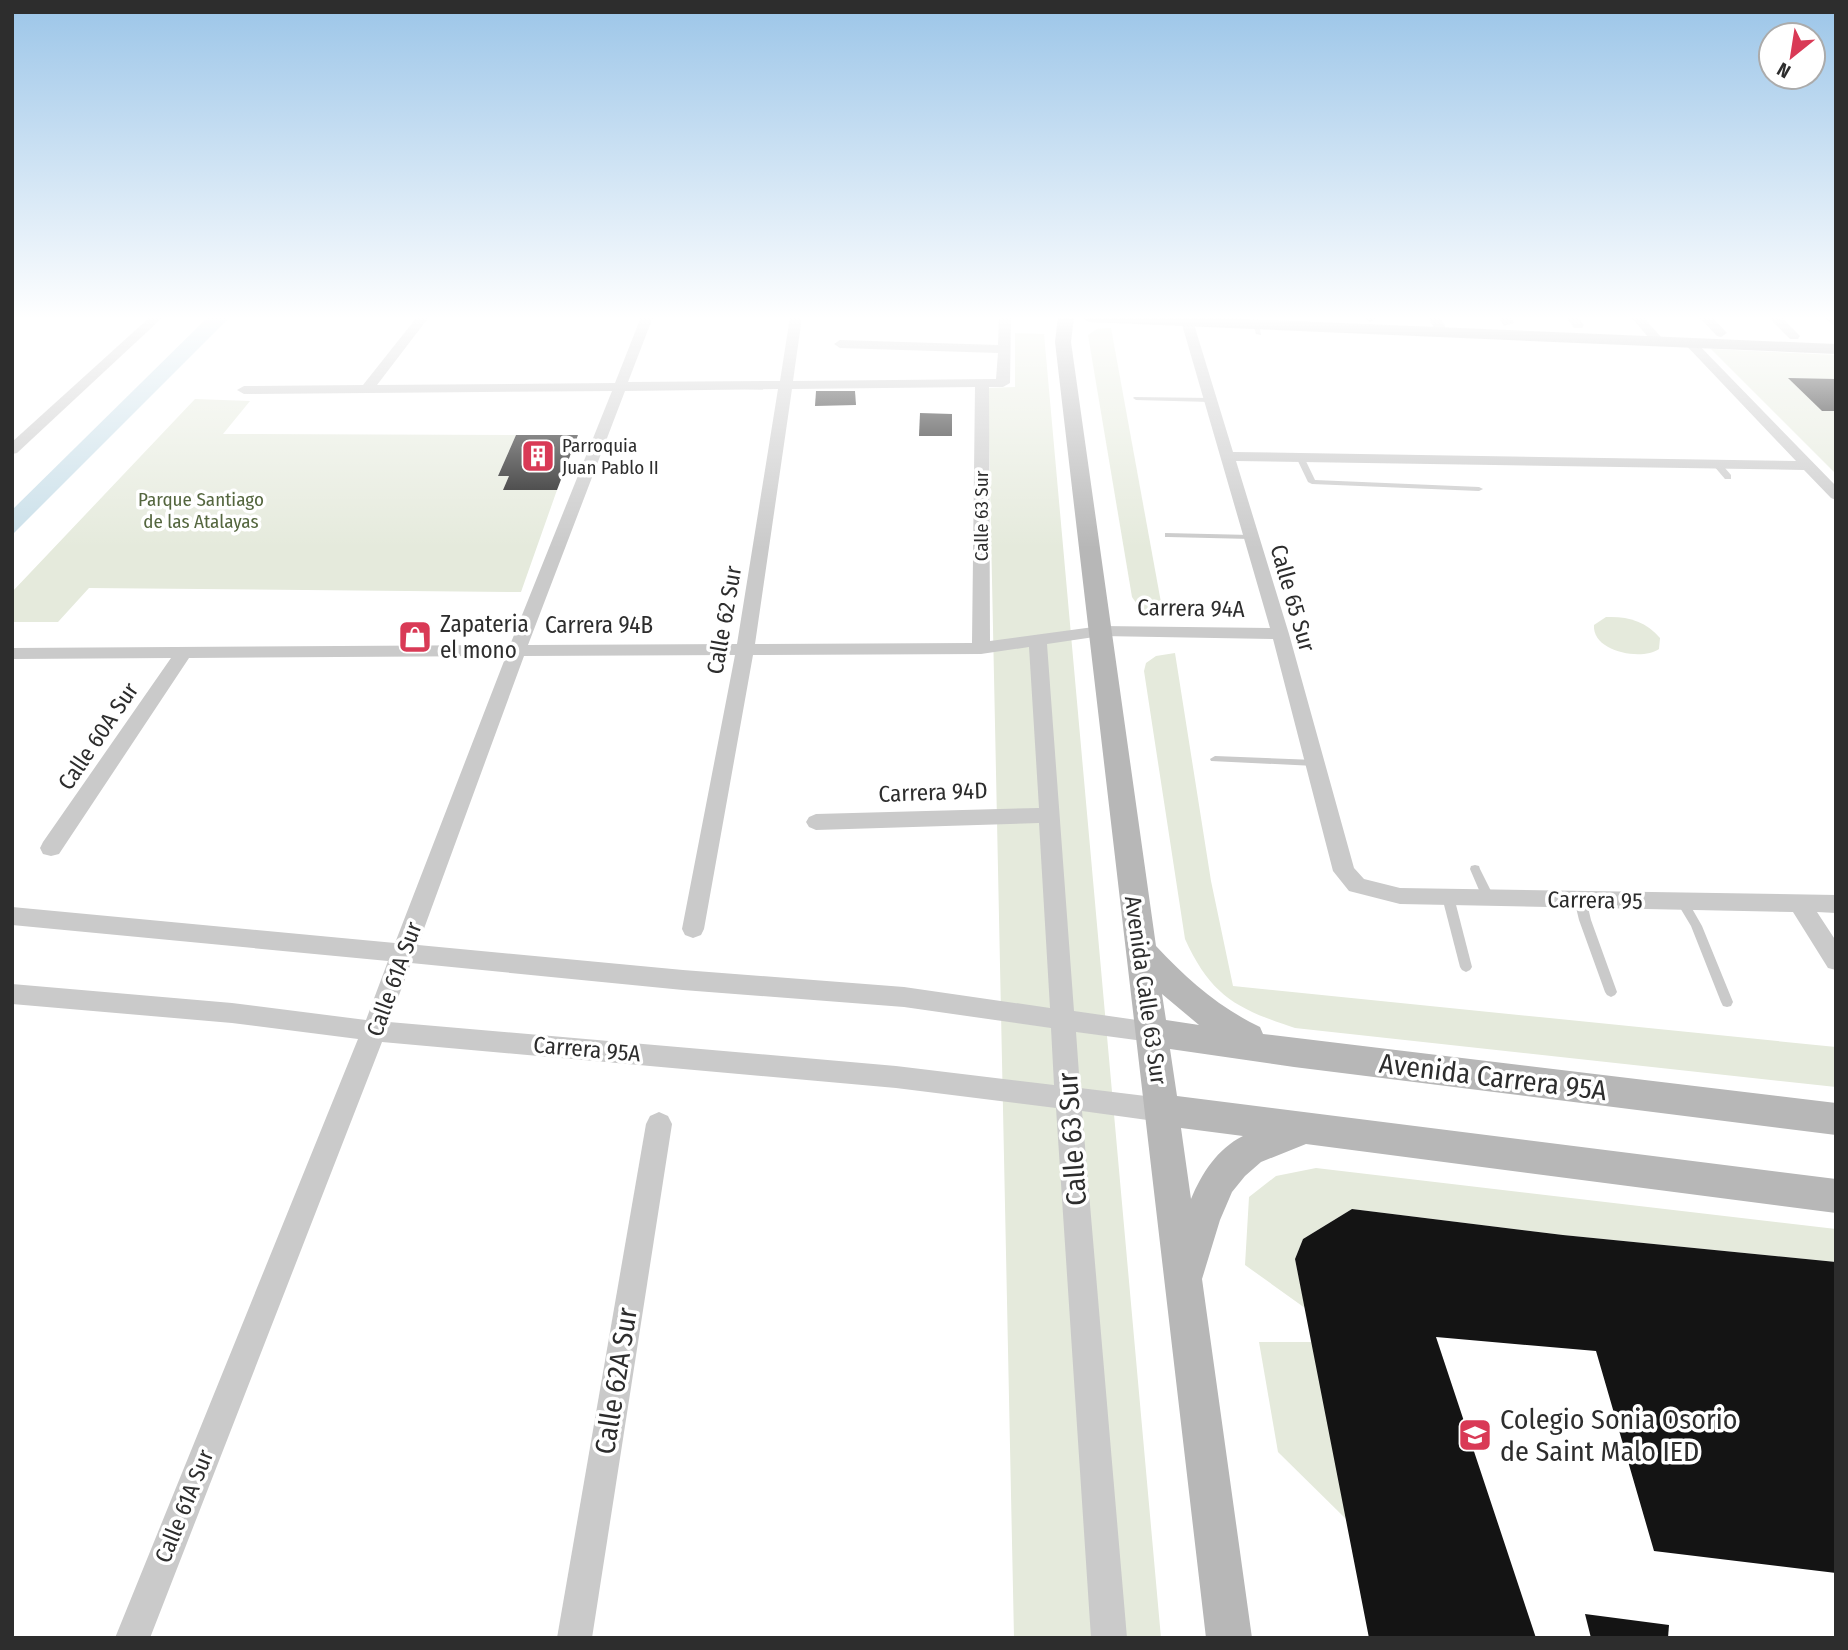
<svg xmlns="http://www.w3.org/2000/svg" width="1848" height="1650" viewBox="0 0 1848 1650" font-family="'Fira Sans Condensed',sans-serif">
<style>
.green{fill:#e5eadc}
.water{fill:#c9dfe9}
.building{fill:#141414}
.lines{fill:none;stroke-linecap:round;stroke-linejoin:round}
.lane{fill:#cacaca;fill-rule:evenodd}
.street{fill:#cacaca;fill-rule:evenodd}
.secondary{fill:#b7b7b7;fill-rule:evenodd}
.labels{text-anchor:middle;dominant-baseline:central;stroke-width:7;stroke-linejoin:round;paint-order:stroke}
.far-poi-label{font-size:19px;fill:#2d2d2d;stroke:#fff;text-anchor:start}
.far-park-label{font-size:19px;fill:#54663e;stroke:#fff}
.far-street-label{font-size:19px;fill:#2d2d2d;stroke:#fff}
.street-label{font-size:23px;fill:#2d2d2d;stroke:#fff}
.poi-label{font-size:23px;fill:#2d2d2d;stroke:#fff;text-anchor:start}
.near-street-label{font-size:28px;fill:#2d2d2d;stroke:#fff}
.near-poi-label{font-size:28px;fill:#2d2d2d;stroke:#fff;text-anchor:start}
</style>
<rect width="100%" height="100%" fill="#fff"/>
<g class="green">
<polygon points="1111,328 1164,619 1139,607 1132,597 1088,335 1097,329"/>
<polygon points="1015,333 1044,334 1161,1638 1014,1638 988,388 1015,387"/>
<polygon points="1711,349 1836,355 1836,474"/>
<polygon points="195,399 250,401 223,434 516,435 498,476 509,476 503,490 557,490 521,592 89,588 58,622 12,622 12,592"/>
<path d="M1606 617C1627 616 1646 621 1660 638L1659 649C1642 661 1592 652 1594 625Z"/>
<path d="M1175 653 1211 881 1233 986 1836 1047V1087L1295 1028C1237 1009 1211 996 1185 939L1144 671 1146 663 1156 656Z"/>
<polygon points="1316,1168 1836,1229 1836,1262 1563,1235 1352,1209 1303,1239 1295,1259 1305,1308 1245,1265 1249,1197 1276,1176"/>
<polygon points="1259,1342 1312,1342 1347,1520 1278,1452"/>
</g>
<polygon class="water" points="208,317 230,317 12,535 12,510"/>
<g class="building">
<polygon points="1788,378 1836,379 1836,411 1822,411"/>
<polygon points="816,391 855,391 856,405 815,406"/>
<polygon points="920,413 952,414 952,436 919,436"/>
<polygon points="516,435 578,435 557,490 503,490 509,476 498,476"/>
<polygon points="1352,1209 1563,1235 1836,1262 1836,1573 1654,1551 1596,1351 1436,1337 1536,1638 1369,1638 1295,1259 1303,1239"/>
<polygon points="1585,1614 1669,1625 1668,1638 1591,1638"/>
</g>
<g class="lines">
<g class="lane">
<polygon points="1256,322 1259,324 1261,335 1256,334 1253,324"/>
<polygon points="1134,397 1211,398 1214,400 1211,402 1136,400 1133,398"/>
<polygon points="1297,455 1303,455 1315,480 1479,487 1483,489 1479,491 1312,484 1308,482 1296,457"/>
<polygon points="1713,461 1719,461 1731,475 1731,479 1725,479 1713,465"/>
<polygon points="1165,533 1251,535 1255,537 1251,539 1168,537 1165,537"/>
<polygon points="1215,756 1315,760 1320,763 1315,766 1211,761 1210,759"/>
<polygon points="1475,865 1479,866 1480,869 1494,897 1492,900 1484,900 1482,897 1470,869 1471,866"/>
<polygon points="1448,893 1452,894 1454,897 1472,967 1470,970 1466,972 1462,970 1460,967 1442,897 1444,894"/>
<polygon points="1580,895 1584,896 1586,899 1591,920 1617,992 1615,995 1611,997 1607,995 1605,992 1579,920 1574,899 1576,896"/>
<polygon points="1682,897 1686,898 1702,926 1733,1002 1731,1006 1727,1007 1723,1006 1721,1002 1691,926 1676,901 1678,898"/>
</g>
<g class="street">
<polygon points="150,317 163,317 17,453 12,454 12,442"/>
<path d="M417 317H429L377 385 615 383 641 317H653L628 382 780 381 790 317H802L793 381 996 379 998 353 840 348 834 344 840 340 998 345 999 317H1011L1010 383 1003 387H989L990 641 1101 626 1270 628 1181 321 1183 318 1193 321 1233 452 1796 461 1683 342 1685 339H1693L1836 486V500L1831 498 1804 470 1236 461 1289 634 1354 868 1364 879 1400 888 1836 895V913L1817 912 1836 941V970L1828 968 1793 912 1400 904 1349 891 1333 871 1273 639 1101 636 1047 644 1074 1011 1151 1022 1160 1025 1163 1032 1160 1039 1151 1042 1076 1032 1080 1088 1162 1098 1171 1102 1175 1110 1171 1118 1162 1122 1082 1111 1127 1638H1091L1056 1108 896 1088 382 1042 150 1638H115L358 1039 232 1023 12 1004V984L232 1003 366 1020 388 961 12 925V907L395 943 506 656 189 658 59 854 51 856 43 854 40 848 43 842 171 658 13 659 12 648 510 645 612 391 244 394 237 390 244 386 363 385ZM975 387 972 643 755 644 792 389ZM778 389 737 644 528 645 625 391ZM1029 647 1039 808 816 814 809 817 806 822 809 827 816 830 1039 823 1050 1008 904 987 683 970 418 945 524 656 735 655 682 929 685 935 693 938 701 935 704 929 753 655 981 654ZM411 963 683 990 904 1007 1051 1028 1054 1085 896 1066 389 1022Z"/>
<polygon points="1364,317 1376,317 1376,318 1370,322"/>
<polygon points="1428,317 1440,317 1448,332 1446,335 1438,335"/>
<polygon points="1498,317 1510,317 1514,323 1504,326"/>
<polygon points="1566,317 1578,317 1584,325 1582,328 1574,328"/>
<polygon points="1631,317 1643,317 1662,338 1662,344 1654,344"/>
<polygon points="1699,317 1712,317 1727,333 1721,337 1717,336"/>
<polygon points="1768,317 1781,317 1800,336 1798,339 1790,339"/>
<polygon points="1823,317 1836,317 1836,327"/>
<polygon points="659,1112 668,1116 672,1124 592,1638 557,1638 646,1124 650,1116"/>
</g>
<g class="secondary">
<path d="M1058 317H1074L1071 342 1156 946C1187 979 1218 1007 1260 1027L1263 1034 1836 1103V1135L1294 1067 1170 1049 1177 1096 1836 1179V1213L1306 1144 1261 1162 1245 1176 1232 1192 1220 1220 1202 1279 1252 1638H1206L1055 342ZM1162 994 1199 1025 1166 1020ZM1181 1128 1243 1136C1217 1149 1202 1173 1191 1199Z"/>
<polygon points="1081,317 1199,317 1836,344 1836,354 1089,322"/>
</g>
</g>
<linearGradient id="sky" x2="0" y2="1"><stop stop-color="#9bc5e8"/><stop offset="0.58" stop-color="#fff"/><stop offset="1" stop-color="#fff" stop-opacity="0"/></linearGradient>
<rect width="1848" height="548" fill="url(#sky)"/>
<defs>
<symbol id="building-square" viewBox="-11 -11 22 22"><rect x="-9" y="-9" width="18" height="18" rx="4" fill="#d93a56" stroke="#fff"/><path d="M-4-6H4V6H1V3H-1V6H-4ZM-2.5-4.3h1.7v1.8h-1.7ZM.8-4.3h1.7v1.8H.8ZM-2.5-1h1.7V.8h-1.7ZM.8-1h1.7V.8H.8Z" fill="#fff"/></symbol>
<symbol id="shop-square" viewBox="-11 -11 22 22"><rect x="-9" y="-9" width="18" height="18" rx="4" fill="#d93a56" stroke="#fff"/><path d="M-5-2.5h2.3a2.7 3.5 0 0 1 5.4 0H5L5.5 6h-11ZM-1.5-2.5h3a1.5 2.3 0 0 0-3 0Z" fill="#fff"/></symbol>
<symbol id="school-square" viewBox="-11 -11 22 22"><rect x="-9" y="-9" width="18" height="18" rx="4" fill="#d93a56" stroke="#fff"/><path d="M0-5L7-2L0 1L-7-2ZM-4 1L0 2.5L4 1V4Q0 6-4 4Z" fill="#fff"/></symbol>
</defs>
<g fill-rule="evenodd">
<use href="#building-square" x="519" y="437" width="38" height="38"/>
<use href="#shop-square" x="396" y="618" width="38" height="38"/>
<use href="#school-square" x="1456" y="1416" width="38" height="38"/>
</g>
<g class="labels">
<g class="far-poi-label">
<text x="562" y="445">Parroquia<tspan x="562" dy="22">Juan Pablo II</tspan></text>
</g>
<g class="far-park-label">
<text x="201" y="499">Parque Santiago<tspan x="201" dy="22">de las Atalayas</tspan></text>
</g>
<g class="far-street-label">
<text transform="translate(981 516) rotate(-90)">Calle 63 Sur</text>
</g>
<g class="street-label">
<text transform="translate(1293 598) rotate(74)">Calle 65 Sur</text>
<text transform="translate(1191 608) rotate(1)">Carrera 94A</text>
<text transform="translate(724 620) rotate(-80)">Calle 62 Sur</text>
<text x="599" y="625">Carrera 94B</text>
<text transform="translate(98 736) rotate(-56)">Calle 60A Sur</text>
<text transform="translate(933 792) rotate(-2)">Carrera 94D</text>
<text transform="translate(1595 900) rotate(1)">Carrera 95</text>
<text transform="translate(394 979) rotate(-70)">Calle 61A Sur</text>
<text transform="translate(1146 990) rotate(82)">Avenida Calle 63 Sur</text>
<text transform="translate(587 1049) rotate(5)">Carrera 95A</text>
<text transform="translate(184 1506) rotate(-68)">Calle 61A Sur</text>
</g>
<g class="poi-label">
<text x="440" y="624">Zapateria<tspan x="440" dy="26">el mono</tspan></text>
</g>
<g class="near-street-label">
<text transform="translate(1493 1077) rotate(7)">Avenida Carrera 95A</text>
<text transform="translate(1072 1139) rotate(-94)">Calle 63 Sur</text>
<text transform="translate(616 1381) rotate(-81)">Calle 62A Sur</text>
</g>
<g class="near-poi-label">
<text x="1500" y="1419">Colegio Sonia Osorio<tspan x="1500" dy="32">de Saint Malo IED</tspan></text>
</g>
</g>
<rect width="1848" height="1650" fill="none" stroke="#2d2d2d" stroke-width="28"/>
<g transform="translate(1792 56) rotate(210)"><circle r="33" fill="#ffffff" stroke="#ababab" stroke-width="2"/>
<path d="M0-5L12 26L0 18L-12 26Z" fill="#d93a56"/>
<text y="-10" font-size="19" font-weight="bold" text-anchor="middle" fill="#2d2d2d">N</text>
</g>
</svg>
